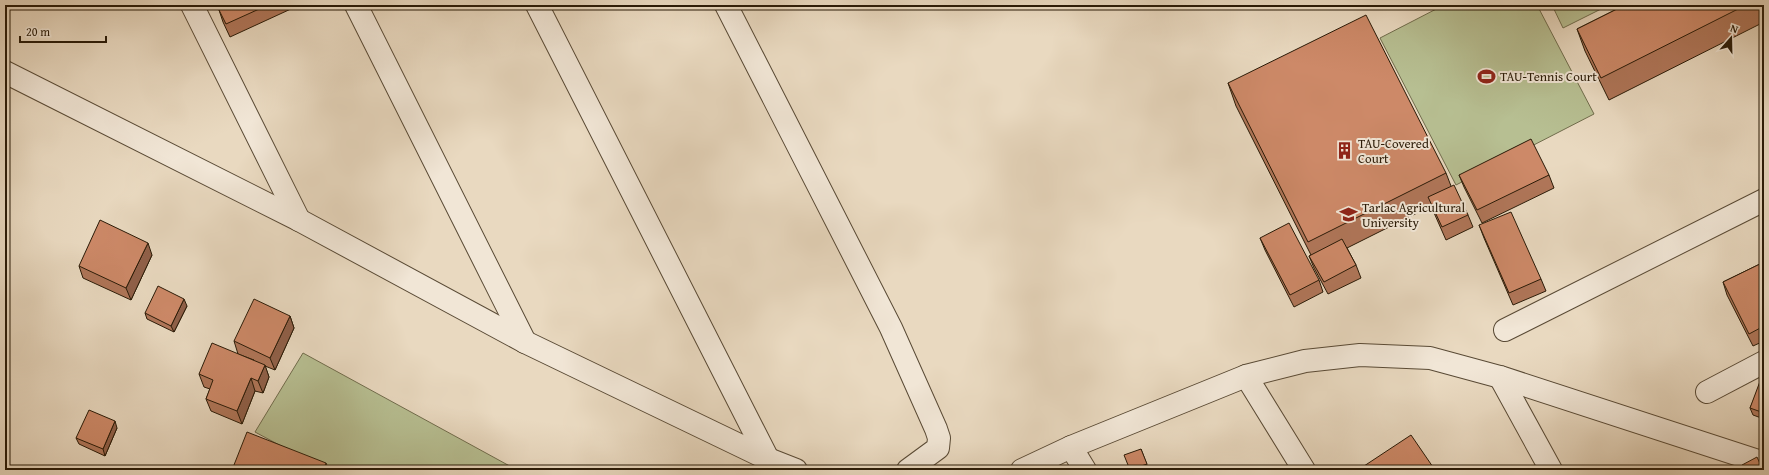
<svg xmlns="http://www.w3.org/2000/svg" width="1769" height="475" viewBox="0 0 1769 475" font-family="'Gentium Book Plus',serif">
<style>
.green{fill:#b7bf92;stroke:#706c4c}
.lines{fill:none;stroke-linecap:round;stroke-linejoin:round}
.street-casing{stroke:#594a35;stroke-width:24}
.street{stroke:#f1e6d6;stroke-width:22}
.wall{fill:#b07659;stroke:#291a07}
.shaded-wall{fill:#906049;stroke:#291a07}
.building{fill:#cd8968;stroke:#291a07}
.labels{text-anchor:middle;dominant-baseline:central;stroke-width:4;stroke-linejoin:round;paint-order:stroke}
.poi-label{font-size:13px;fill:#291a07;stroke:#f1e6d6;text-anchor:start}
</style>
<rect width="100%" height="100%" fill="#e9d9c0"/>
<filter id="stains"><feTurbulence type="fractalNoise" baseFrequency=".005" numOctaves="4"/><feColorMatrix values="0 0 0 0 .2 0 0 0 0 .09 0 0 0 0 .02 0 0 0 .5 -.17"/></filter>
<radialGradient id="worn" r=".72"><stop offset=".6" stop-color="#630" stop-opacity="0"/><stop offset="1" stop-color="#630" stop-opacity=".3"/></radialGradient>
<g class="green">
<polygon points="1444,5 1537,5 1594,114 1456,185 1380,38"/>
<polygon points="1552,5 1609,5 1563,28"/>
<polygon points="303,353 517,470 326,470 255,432"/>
</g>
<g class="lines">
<defs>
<g id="street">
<polyline points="192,5 299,220"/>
<polyline points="356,5 525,342"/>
<polyline points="537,5 768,459"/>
<polyline points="726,5 891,328 936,429 939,438 938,448 908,470"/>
<polyline points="5,72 299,220 525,342 768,459 796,470"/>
<polyline points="1505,330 1764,200"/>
<polyline points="1246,376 1304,470"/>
<polyline points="1500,377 1551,470"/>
<polyline points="1707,392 1764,362"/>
<polyline points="1071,447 1085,470"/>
<polyline points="1022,470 1071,447 1246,376 1305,361 1360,355 1430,358 1500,377 1764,463"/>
</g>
</defs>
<use href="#street" class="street-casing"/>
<use href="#street" class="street"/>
</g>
<g class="wall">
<polygon points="229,5 292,5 293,8 230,37 223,22 219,10"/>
<polygon points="1625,5 1764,5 1764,22 1609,100 1585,51 1577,29"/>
<polygon points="1228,83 1446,173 1451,186 1468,215 1473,227 1446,240 1431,206 1347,248 1356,265 1361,278 1328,294 1314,268 1309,256 1311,255 1236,106"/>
<polygon points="1459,175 1549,175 1554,188 1482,223 1464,187"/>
<polygon points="1479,225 1541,279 1546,291 1513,305 1484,238"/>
<polygon points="1260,238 1319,280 1323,292 1294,307 1265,250"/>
<polygon points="152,255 131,300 83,278 79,266"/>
<polygon points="1764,262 1764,341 1753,346 1727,295 1723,282"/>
<polygon points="187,306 174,332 147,319 145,313"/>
<polygon points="290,316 294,328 275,370 265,366 269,377 263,393 255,391 242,424 211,411 206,399 210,389 204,387 199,374 254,360 238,354 234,341"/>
<polygon points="1764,376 1764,419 1753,415 1750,408"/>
<polygon points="117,428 105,456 79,444 76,438"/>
<polygon points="1141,449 1149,470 1130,470"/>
</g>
<g class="shaded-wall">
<polygon points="148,243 152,255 131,300 126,288"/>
<polygon points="184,299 187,306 174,332 171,326"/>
<polygon points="290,316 294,328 275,370 270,358"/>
<polygon points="265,365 269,377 263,393 258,381"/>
<polygon points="251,378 255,391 242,424 237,411"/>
<polygon points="115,421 117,428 105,456 103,449"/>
<polygon points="326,463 329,470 323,470"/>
</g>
<g class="building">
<polygon points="229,5 268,5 226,24 219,10"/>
<polygon points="1625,5 1746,5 1601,78 1577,29"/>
<polygon points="1366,15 1446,173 1308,242 1228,83"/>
<polygon points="1531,139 1549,175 1477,210 1459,175"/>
<polygon points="1454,185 1468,215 1442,227 1428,197"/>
<polygon points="1511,212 1541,279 1509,293 1479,225"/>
<polygon points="100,220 148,243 126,288 79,266"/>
<polygon points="1289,223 1319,280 1290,295 1260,238"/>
<polygon points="1342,239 1356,265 1324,282 1309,256"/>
<polygon points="1764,262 1764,326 1749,334 1723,282"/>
<polygon points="158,286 184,299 171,326 145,313"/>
<polygon points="254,299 290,316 270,358 234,341"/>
<polygon points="212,343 265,365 258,381 251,378 237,411 206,399 213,380 199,374"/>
<polygon points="1762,376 1764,376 1764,413 1750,408"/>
<polygon points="89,410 115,421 103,449 76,438"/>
<polygon points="247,432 326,463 323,470 232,470"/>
<polygon points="1411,435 1435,470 1358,470"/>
<polygon points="1141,449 1147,464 1130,470 1124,455"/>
<polygon points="1757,457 1763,470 1744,470 1742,465"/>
</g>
<defs>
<symbol id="stadium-bare" viewBox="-9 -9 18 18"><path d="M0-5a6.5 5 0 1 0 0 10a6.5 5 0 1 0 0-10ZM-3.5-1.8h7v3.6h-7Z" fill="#8f2418" stroke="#f1e6d6" stroke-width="2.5" paint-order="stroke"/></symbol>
<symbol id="building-bare" viewBox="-9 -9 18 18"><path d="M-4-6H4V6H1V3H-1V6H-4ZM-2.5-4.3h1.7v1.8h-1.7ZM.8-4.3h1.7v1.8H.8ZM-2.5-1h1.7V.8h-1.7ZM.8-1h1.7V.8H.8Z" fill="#8f2418" stroke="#f1e6d6" stroke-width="2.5" paint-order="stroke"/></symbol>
<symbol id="university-bare" viewBox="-9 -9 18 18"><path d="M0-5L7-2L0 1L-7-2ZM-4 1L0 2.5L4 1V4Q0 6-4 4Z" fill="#8f2418" stroke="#f1e6d6" stroke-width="2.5" paint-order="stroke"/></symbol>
</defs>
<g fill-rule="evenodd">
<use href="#stadium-bare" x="1474" y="64" width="25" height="25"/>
<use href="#building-bare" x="1332" y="138" width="25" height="25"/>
<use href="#university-bare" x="1336" y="202" width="25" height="25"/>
</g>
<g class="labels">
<g class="poi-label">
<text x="1500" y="76">TAU-Tennis Court</text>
<text x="1358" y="143">TAU-Covered<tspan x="1358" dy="15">Court</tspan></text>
<text x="1362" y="207">Tarlac Agricultural<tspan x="1362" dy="15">University</tspan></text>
</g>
</g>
<rect width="1769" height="475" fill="none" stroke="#e9d9c0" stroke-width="20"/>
<rect x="6" y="6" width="1757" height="463" fill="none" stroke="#291a07" stroke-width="2"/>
<rect x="10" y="10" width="1749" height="455" fill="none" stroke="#291a07"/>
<g transform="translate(1731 38) rotate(20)" stroke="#f1e6d6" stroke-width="3" paint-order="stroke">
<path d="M0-3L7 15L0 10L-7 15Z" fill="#291a07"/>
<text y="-6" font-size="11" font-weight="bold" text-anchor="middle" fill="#291a07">N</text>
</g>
<path d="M20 36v6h86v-6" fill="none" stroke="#291a07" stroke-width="2"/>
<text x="26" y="36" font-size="12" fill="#291a07" stroke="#f1e6d6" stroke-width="3" paint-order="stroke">20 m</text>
<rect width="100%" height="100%" filter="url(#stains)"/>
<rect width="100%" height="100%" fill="url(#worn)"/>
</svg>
